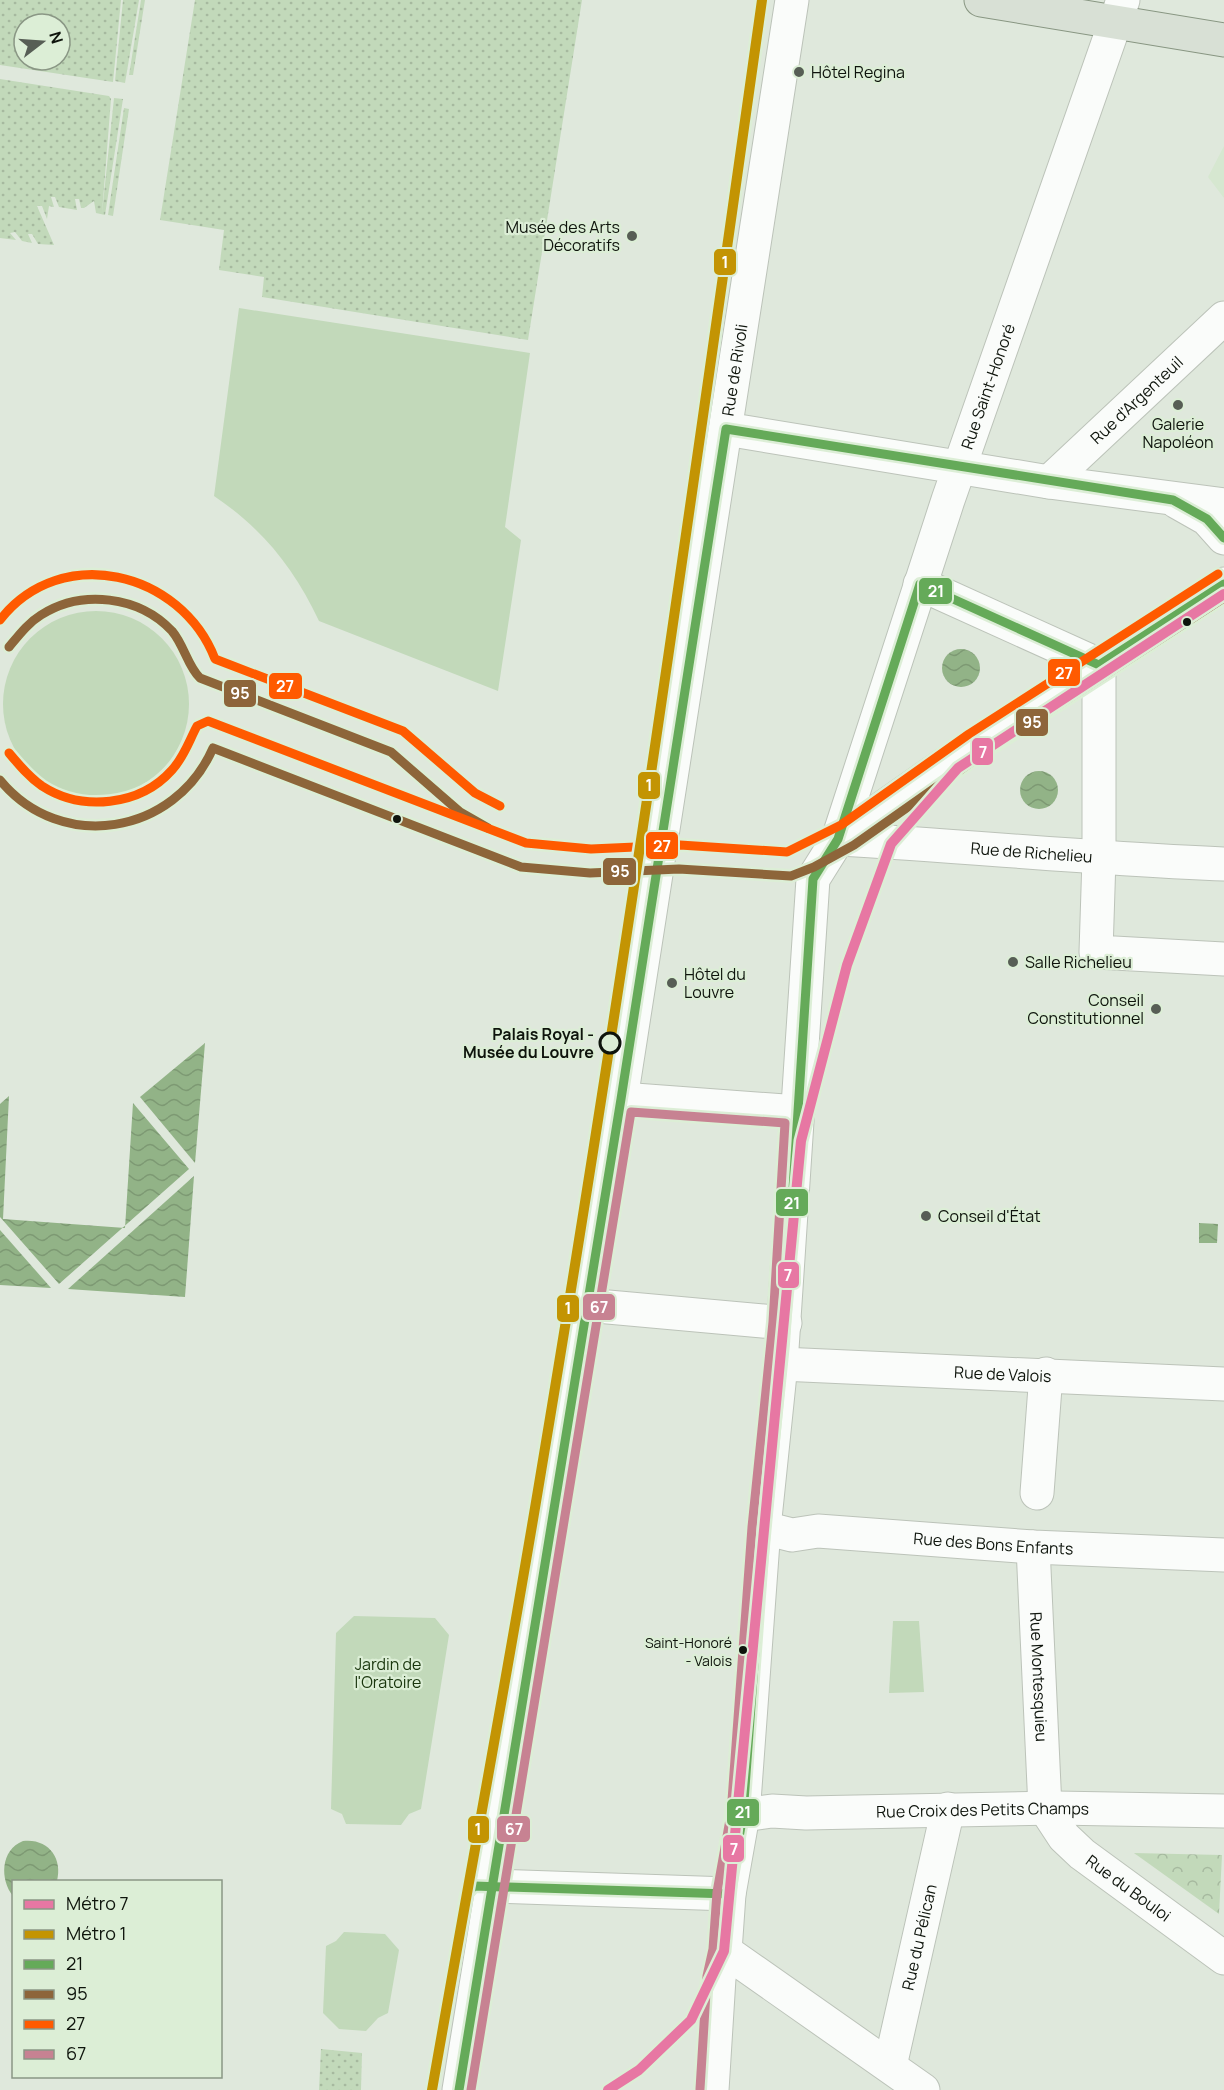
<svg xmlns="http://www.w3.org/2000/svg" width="1224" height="2090" viewBox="0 0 1224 2090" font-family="Manrope,sans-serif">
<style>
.built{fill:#d6e7d0}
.grass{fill:url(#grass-dots);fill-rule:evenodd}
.forest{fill:url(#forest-crowns)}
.garden{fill:#c2d9ba}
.water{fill:url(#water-waves)}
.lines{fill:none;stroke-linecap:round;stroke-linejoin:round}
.minor-casing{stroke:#bcc3b9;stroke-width:35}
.major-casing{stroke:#889682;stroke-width:35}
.minor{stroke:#fafcfa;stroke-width:33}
.major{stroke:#d8e0d5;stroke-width:33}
.bus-1-casing{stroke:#dceed6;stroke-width:14}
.bus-2-casing{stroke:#dceed6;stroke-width:14}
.bus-3-casing{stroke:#dceed6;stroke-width:14}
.bus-4-casing{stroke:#dceed6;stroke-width:14}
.bus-1{stroke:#65aa59;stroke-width:9}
.bus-2{stroke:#8d653a;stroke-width:9}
.bus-3{stroke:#ff5a00;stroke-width:9}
.bus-4{stroke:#c78292;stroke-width:9}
.metro-1-casing{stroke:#dceed6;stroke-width:15}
.metro-2-casing{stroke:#dceed6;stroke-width:15}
.metro-1{stroke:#e777a3;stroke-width:10}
.metro-2{stroke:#c39403;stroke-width:10}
.poi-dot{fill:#575e55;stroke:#dceed6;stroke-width:2}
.bus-dot{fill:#0e140c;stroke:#dceed6;stroke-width:2}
.stop-dot{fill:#dceed6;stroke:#0e140c;stroke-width:3}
.labels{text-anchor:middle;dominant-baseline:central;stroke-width:4.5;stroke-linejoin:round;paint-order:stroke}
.bus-label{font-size:14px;fill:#0e140c;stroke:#dceed6;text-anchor:end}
.poi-label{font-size:16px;fill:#0e140c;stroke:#dceed6;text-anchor:start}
.street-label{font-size:16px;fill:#0e140c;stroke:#dceed6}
.stop-label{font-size:16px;font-weight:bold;fill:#0e140c;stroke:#dceed6;text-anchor:end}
.park-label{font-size:16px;fill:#18350c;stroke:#dceed6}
.line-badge{stroke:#dceed6;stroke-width:2}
.badge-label{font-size:16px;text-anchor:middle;font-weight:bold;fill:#fff}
</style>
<defs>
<pattern id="grass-dots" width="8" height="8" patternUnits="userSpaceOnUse" patternTransform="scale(1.5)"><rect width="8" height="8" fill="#c2d9ba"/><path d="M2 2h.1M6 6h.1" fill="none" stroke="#a6b99f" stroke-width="1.8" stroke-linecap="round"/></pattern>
<pattern id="forest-crowns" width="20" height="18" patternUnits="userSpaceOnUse" patternTransform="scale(1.5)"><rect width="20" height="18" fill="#c2d9ba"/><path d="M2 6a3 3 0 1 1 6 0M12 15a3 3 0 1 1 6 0" fill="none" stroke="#a6b99f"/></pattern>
<pattern id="water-waves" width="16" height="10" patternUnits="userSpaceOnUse" patternTransform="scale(1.5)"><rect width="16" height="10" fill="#92b387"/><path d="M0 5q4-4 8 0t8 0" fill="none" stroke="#7d9973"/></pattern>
</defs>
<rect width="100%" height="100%" fill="#dfe8dc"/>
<polygon class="built" points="1224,146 1224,198 1208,177"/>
<g class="grass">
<path d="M0 0H121L113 82 0 65ZM24 24H60V60H24Z"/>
<polygon points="123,0 139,0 125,83 115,81"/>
<polygon points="141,0 145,0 133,75 129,75"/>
<polygon points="195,0 582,0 528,340 262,297 264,277 219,270 224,230 160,220"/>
<polygon points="0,79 109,96 111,99 102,213 114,98 123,99 105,215 96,213 94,201 84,208 81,208 79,199 75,199 77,210 59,207 55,197 51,197 54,207 49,206 47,219 42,206 37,206 54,245 38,244 32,234 28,234 32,243 22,241 15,232 10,233 16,240 0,238"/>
<polygon points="124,108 129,109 113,216 108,215"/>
<polygon points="321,2049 362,2053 361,2090 319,2090"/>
</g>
<polygon class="forest" points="1134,1853 1222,1855 1219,1914"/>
<g class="garden">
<path d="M239 308 530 353 505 527 521 540 498 691 319 621C294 568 263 529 214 496Z"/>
<circle cx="96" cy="704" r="93"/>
<polygon points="354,1616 435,1618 449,1635 421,1809 409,1814 401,1825 346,1824 342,1814 331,1809 336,1633"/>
<polygon points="893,1621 919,1621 924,1692 889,1693"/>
<polygon points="344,1932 385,1934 399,1950 388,2013 378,2018 366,2031 339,2029 323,2013 326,1946 336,1941"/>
</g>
<g class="water">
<circle cx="961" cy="668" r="19"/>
<circle cx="1039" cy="790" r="19"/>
<polygon points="205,1043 195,1163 140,1097"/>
<polygon points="9,1096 3,1219 125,1228 133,1103 189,1169 59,1284 0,1217 0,1104"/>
<polygon points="194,1176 185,1297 68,1289"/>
<polygon points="1199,1223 1218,1224 1217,1243 1199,1243"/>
<polygon points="0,1230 51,1288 0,1285"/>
<path d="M23 1841C48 1838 63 1858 57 1881L14 1882 13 1896C0 1880 0 1850 23 1841Z"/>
</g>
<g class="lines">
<defs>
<g id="minor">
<polyline points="726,429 1049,482 1224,505"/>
<path id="s1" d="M1049 482 1224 318"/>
<polyline points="1177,502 1207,519 1224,538"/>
<polyline points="920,584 1099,665"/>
<polyline points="1099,665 1099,858 1096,952 1224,959"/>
<polyline points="838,839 941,767 1224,584"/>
<path id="s2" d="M838 839C967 846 1095 859 1224 864"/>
<polyline points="621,1099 798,1112"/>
<polyline points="586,1305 785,1323"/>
<path id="s3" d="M781 1364 1224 1384"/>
<polyline points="1037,1493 1046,1374"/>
<path id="s4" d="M764 1528 792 1535 818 1531 1033 1547 1224 1555"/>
<path id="s5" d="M1033 1547 1045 1808"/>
<path id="s6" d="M1045 1808 1064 1837 1082 1854 1224 1958"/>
<path id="s7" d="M743 1815 772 1811 806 1813 1056 1808 1224 1811"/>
<polyline points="492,1886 729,1894"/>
<polyline points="725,1951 923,2090"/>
<path id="s8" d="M890 2066 948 1809"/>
<path id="s9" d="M459 2090 621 1099 792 0"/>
<path id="s10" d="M712 2090 719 1978 725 1951 729 1894 743 1815 764 1528 781 1364 813 879 838 839 948 500 1123 0"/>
</g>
<polyline id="major" points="981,0 1224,40"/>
</defs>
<use href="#minor" class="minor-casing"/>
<use href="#major" class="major-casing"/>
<use href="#minor" class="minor"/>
<use href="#major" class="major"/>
<defs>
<g id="bus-1">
<polyline points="462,1918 466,1895 474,1886 729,1894 743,1815 764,1528 783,1344 813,879 838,839 920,584 1099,665 1224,584"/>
<polyline points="459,2090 621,1099 726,429 1173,500 1207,519 1224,538"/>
</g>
<g id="bus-2">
<path d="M9 647C19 635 28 623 41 615 82 589 139 596 172 631 184 645 188 667 200 678L391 752 460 812 488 828"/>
<path d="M0 780C61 854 175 835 213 748L521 867 590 873 679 869 791 876 814 867 854 845 983 754 1224 598"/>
</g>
<g id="bus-3">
<path d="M0 620C61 542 181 571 215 659L403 731 475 793 500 806"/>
<path d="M9 753C19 765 29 777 42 786 82 812 140 806 172 770 184 757 189 741 197 726L208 721 526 843 591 849 680 845 787 852 841 825 969 734 1218 574"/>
</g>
<polyline id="bus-4" points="471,2090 631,1112 785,1123 773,1322 752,1527 731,1814 717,1892 713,1949 707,1976 700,2089"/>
</defs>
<use href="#bus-1" class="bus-1-casing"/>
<use href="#bus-2" class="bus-2-casing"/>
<use href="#bus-3" class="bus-3-casing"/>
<use href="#bus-4" class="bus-4-casing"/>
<use href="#bus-1" class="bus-1"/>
<use href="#bus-2" class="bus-2"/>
<use href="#bus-3" class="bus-3"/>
<use href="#bus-4" class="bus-4"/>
<defs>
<polyline id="metro-1" points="608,2090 639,2070 691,2020 724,1951 801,1141 847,965 891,844 958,768 1224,594"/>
<path id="metro-2" d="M432 2090C468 1884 507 1678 541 1472 623 983 693 491 762 0"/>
</defs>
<use href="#metro-1" class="metro-1-casing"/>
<use href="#metro-2" class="metro-2-casing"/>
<use href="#metro-1" class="metro-1"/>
<use href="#metro-2" class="metro-2"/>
</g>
<g class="poi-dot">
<circle cx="799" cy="72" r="6"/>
<circle cx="632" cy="236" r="6"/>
<circle cx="1178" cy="405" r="6"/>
<circle cx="1013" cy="962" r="6"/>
<circle cx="672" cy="983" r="6"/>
<circle cx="1156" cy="1009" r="6"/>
<circle cx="926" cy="1216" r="6"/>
</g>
<g class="bus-dot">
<circle cx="1187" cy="622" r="5"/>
<circle cx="397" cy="819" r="5"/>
<circle cx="743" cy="1650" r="5"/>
</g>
<circle class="stop-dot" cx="610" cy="1043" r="10"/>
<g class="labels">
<g class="bus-label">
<text x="732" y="1642">Saint-Honoré<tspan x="732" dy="18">- Valois</tspan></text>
</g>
<g class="poi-label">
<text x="811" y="72">Hôtel Regina</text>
<text x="620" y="227" text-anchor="end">Musée des Arts<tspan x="620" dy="18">Décoratifs</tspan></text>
<text x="1178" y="424" text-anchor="middle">Galerie<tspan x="1178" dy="18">Napoléon</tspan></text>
<text x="1025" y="962">Salle Richelieu</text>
<text x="684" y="974">Hôtel du<tspan x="684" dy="18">Louvre</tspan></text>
<text x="1144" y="1000" text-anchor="end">Conseil<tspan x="1144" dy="18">Constitutionnel</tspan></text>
<text x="938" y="1216">Conseil d'État</text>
</g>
<g class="street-label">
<text stroke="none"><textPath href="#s9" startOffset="1742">Rue de Rivoli</textPath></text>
<text stroke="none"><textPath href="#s10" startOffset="1740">Rue Saint-Honoré</textPath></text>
<text stroke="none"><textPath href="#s1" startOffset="120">Rue d'Argenteuil</textPath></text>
<text stroke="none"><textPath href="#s2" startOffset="194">Rue de Richelieu</textPath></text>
<text stroke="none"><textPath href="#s3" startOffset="222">Rue de Valois</textPath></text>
<text stroke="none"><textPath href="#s4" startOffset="231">Rue des Bons Enfants</textPath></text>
<text stroke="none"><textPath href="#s5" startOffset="130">Rue Montesquieu</textPath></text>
<text stroke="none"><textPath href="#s7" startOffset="240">Rue Croix des Petits Champs</textPath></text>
<text stroke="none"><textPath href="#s6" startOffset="117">Rue du Bouloi</textPath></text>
<text stroke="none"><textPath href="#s8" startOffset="132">Rue du Pélican</textPath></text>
</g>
<g class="stop-label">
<text x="594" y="1034">Palais Royal -<tspan x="594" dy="18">Musée du Louvre</tspan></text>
</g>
<g class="park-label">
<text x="388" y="1664">Jardin de<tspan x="388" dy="18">l'Oratoire</tspan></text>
</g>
</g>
<g class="line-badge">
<rect x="713" y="248" width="24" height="28" rx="6" fill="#c39403"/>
<rect x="918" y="577" width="35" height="28" rx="6" fill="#65aa59"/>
<rect x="1047" y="658" width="34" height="29" rx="6" fill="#ff5a00"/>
<rect x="268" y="672" width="35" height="28" rx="6" fill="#ff5a00"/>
<rect x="223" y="679" width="34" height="29" rx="6" fill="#8d653a"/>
<rect x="1015" y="708" width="34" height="29" rx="6" fill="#8d653a"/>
<rect x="971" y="737" width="23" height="29" rx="6" fill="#e777a3"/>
<rect x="637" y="771" width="24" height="29" rx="6" fill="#c39403"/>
<rect x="645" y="831" width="34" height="29" rx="6" fill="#ff5a00"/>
<rect x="602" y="857" width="35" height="29" rx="6" fill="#8d653a"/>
<rect x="775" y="1188" width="34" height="29" rx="6" fill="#65aa59"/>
<rect x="777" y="1261" width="23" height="28" rx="6" fill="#e777a3"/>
<rect x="582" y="1293" width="34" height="28" rx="6" fill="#c78292"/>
<rect x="556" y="1294" width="24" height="29" rx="6" fill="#c39403"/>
<rect x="726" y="1798" width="34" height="29" rx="6" fill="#65aa59"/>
<rect x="496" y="1815" width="35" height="28" rx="6" fill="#c78292"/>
<rect x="467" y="1815" width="23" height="29" rx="6" fill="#c39403"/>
<rect x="722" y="1834" width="23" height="29" rx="6" fill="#e777a3"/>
</g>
<g class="badge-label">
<text x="725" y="268">1</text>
<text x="936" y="597">21</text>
<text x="1064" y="679">27</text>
<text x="285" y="692">27</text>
<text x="240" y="699">95</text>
<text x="1032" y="728">95</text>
<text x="983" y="758">7</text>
<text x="649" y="791">1</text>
<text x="662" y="852">27</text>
<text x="620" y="877">95</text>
<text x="792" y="1209">21</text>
<text x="788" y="1281">7</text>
<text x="599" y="1313">67</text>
<text x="568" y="1314">1</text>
<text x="743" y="1818">21</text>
<text x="514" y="1835">67</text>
<text x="478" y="1835">1</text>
<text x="734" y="1855">7</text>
</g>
<rect x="12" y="1880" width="210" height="198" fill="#dceed6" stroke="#8a9785" stroke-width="1.5"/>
<rect x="24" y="1900" width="30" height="9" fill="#e777a3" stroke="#8a9785" stroke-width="1.5"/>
<text x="66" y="1910" font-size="18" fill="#0e140c">Métro 7</text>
<rect x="24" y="1930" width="30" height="9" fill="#c39403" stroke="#8a9785" stroke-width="1.5"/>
<text x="66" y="1940" font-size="18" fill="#0e140c">Métro 1</text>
<rect x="24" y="1960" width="30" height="9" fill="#65aa59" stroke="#8a9785" stroke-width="1.5"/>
<text x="66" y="1970" font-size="18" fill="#0e140c">21</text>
<rect x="24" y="1990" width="30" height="9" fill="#8d653a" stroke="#8a9785" stroke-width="1.5"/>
<text x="66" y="2000" font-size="18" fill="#0e140c">95</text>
<rect x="24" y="2020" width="30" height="9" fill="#ff5a00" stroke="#8a9785" stroke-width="1.5"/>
<text x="66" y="2030" font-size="18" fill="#0e140c">27</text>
<rect x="24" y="2050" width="30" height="9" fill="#c78292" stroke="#8a9785" stroke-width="1.5"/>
<text x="66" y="2060" font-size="18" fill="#0e140c">67</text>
<g transform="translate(42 42) rotate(73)"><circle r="28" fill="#dceed6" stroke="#8a9785" stroke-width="1.5"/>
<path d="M0-4.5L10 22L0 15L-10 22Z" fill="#575e55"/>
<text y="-9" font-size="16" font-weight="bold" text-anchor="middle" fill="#0e140c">N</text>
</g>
</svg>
